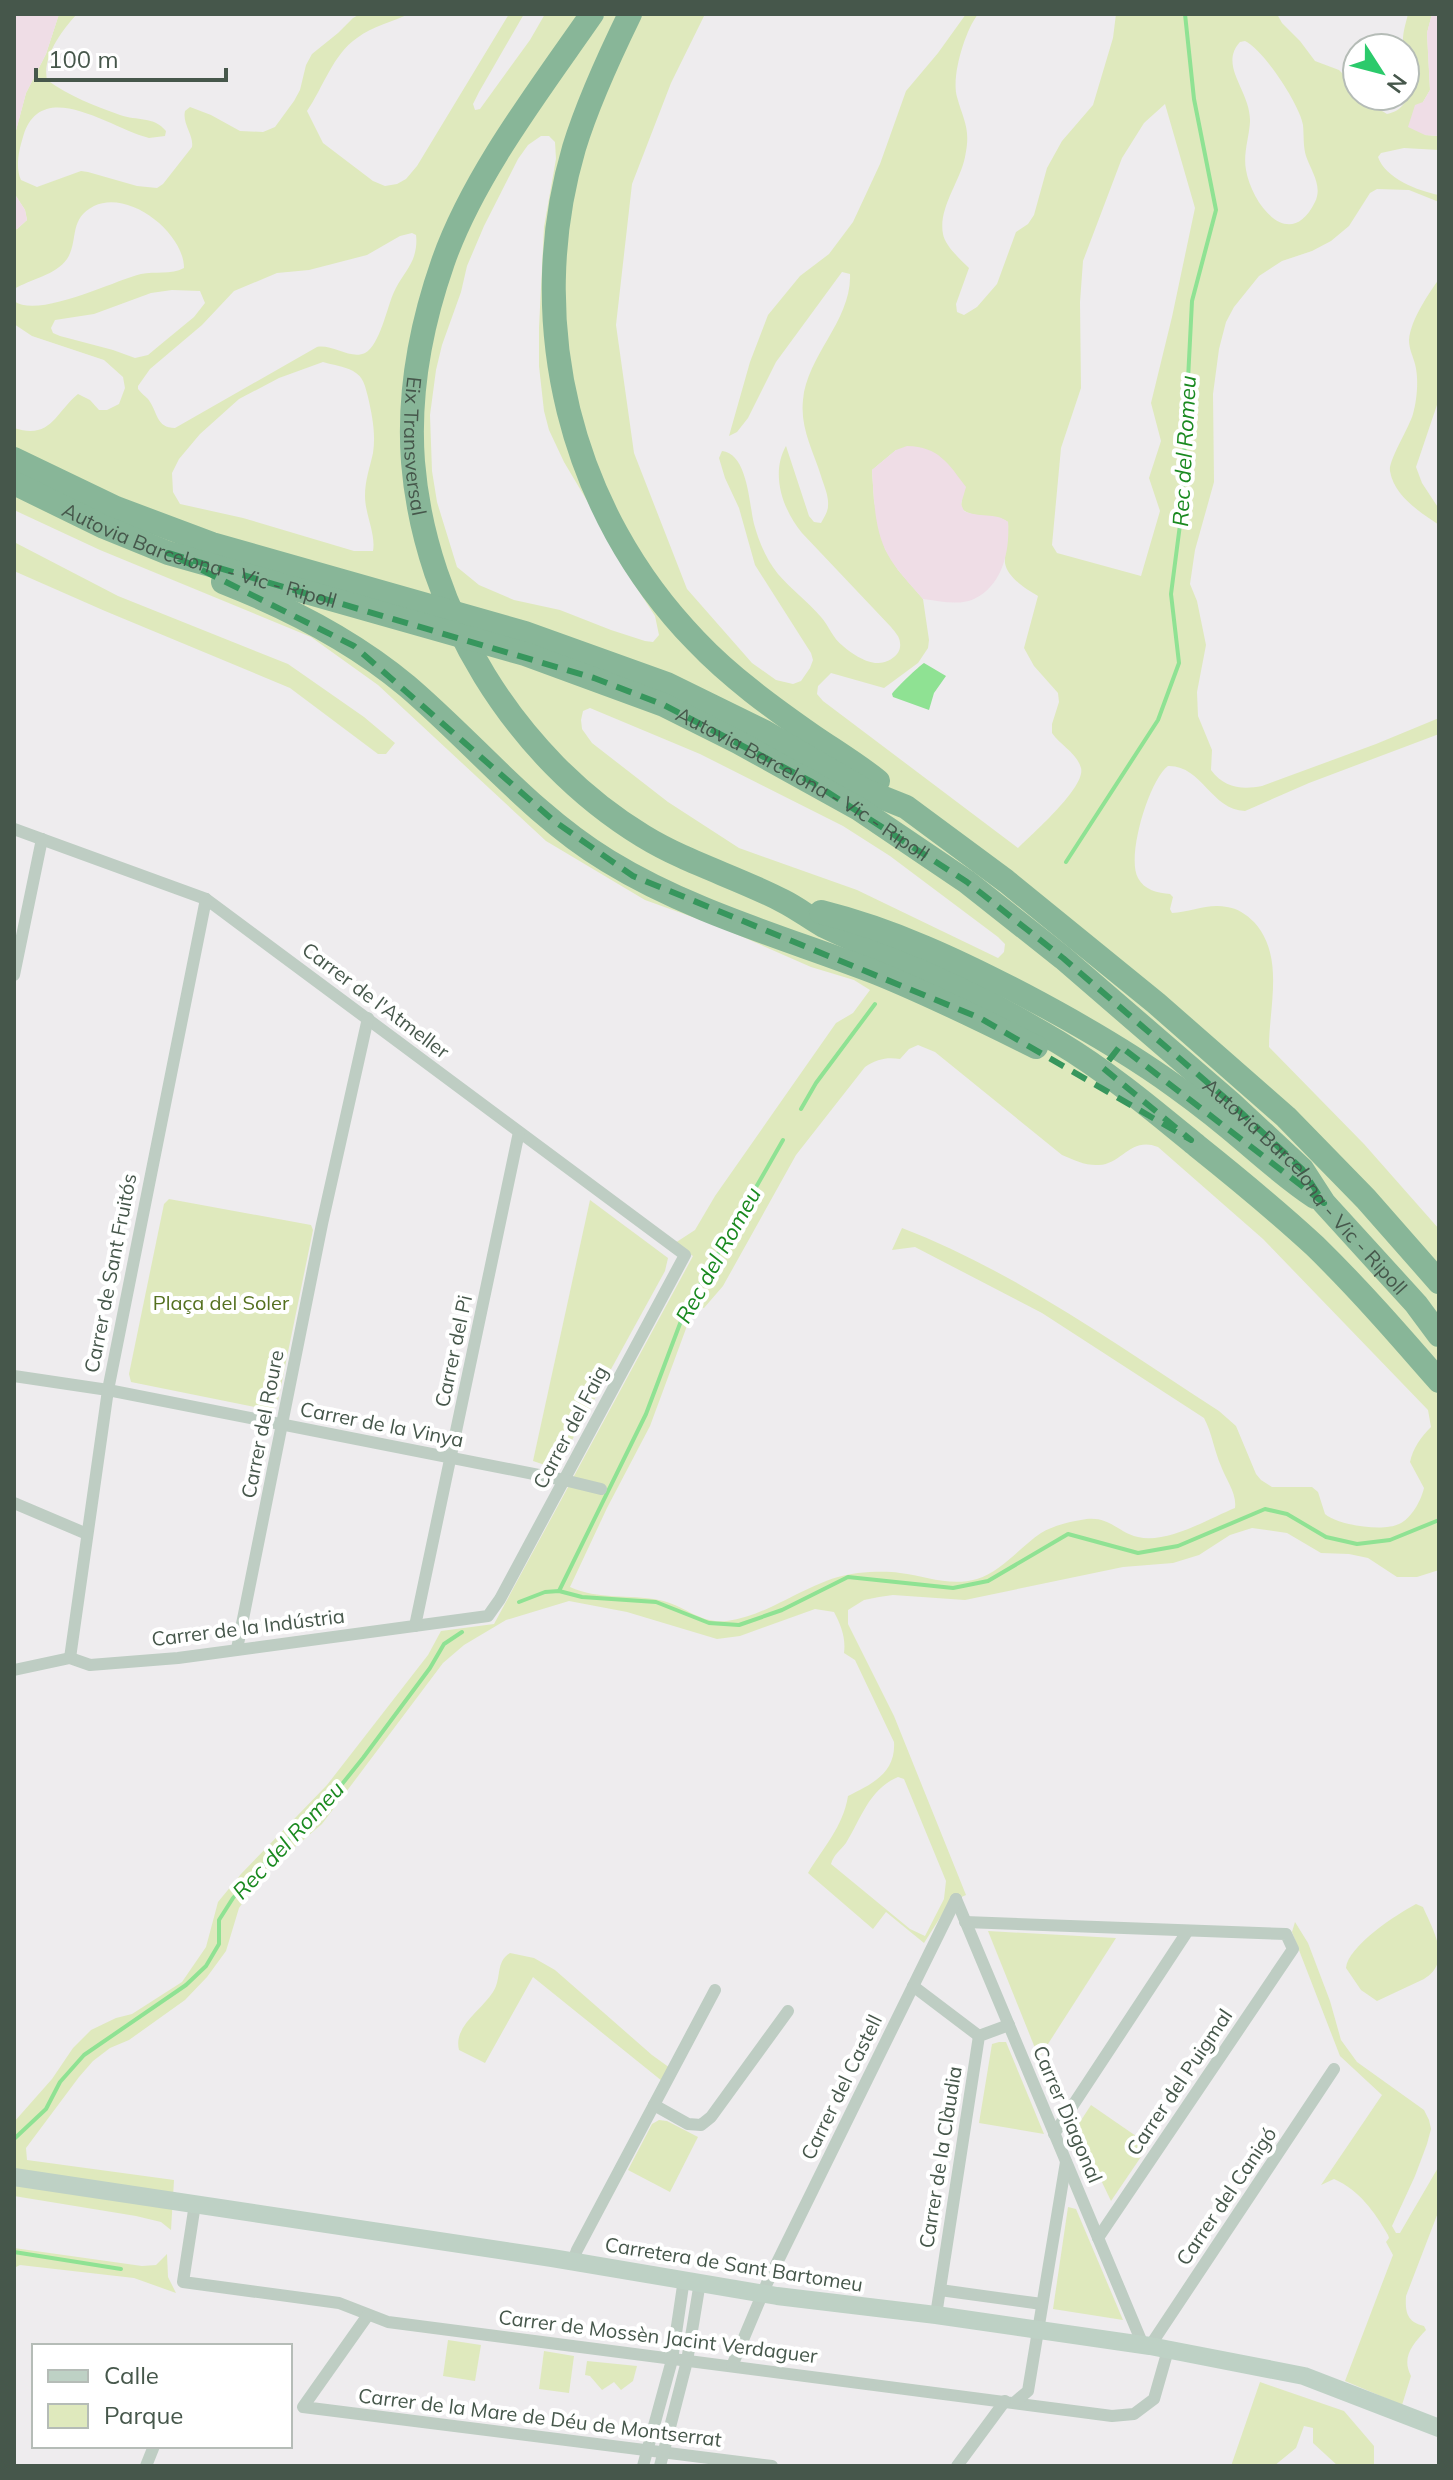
<svg xmlns="http://www.w3.org/2000/svg" width="1453" height="2480" viewBox="0 0 1453 2480" font-family="Mulish,sans-serif">
<style>
.green{fill:#dfe9bd;fill-rule:evenodd}
.sand{fill:#efdde6}
.water{fill:#8fe293}
.lines{fill:none;stroke-linecap:round;stroke-linejoin:round}
.stream{stroke:#8fe293;stroke-width:4}
.street{stroke:#becdc3;stroke-width:12}
.secondary{stroke:#bed1c5;stroke-width:18}
.highway{stroke:#88b698;stroke-width:24}
.marked{fill:none;stroke:#37965d;stroke-width:6;stroke-dasharray:16 10;stroke-linejoin:round}
.labels{text-anchor:middle;dominant-baseline:central;stroke-width:8;stroke-linejoin:round;paint-order:stroke}
.street-label{font-size:20px;fill:#46574b;stroke:#fff}
.park-label{font-size:20px;fill:#54701f;stroke:#fff}
.water-label{font-size:22px;font-style:italic;fill:#19891f;stroke:#fff}
</style>
<rect width="100%" height="100%" fill="#eeecee"/>
<g class="green">
<path d="M59 14H77C62 30 42 57 47 80 69 96 95 106 120 115 137 121 154 116 166 131L165 136 149 138C111 129 41 75 23 137 19 150 15 167 21 180L37 187 81 171 88 172 137 186 157 188 163 184 192 147C194 135 182 124 185 111L190 107 211 115 240 131 263 132 275 127 294 101 300 90 306 65 312 54 338 33 353 18 360 14H409C392 22 373 26 357 38 333 54 323 88 307 111L323 143 373 181 385 186 397 184 406 179 417 166 509 14H524L479 92 473 104 475 110 480 109 530 40 545 14H705L671 83 632 184 616 325 634 453 687 589 752 663 776 680 793 684 801 681 810 668 813 660 811 653 755 565 739 508 725 478 719 458 722 451C748 454 749 504 754 524 759 542 766 559 778 574 791 589 808 602 821 617 829 626 833 639 843 646 852 654 863 661 875 663 886 664 902 656 900 643 900 637 895 632 891 627L802 533C783 510 770 474 786 446L809 516 814 522 821 523C824 517 828 512 828 506 829 496 824 486 821 476 813 450 800 428 803 400 807 355 852 320 850 274L842 272 776 362 748 418 737 432 729 436 750 362 768 315 800 276 829 254 853 222 880 164 906 91 938 53 966 14H978C965 31 951 76 957 97 964 122 971 129 965 157 960 182 938 208 943 234 945 246 961 260 969 268L956 304 957 312 964 315 977 307 997 284 1016 232 1028 224 1034 215 1047 168 1062 141 1093 105 1113 38 1116 14H1277L1282 23 1300 41 1315 61 1339 70 1357 88V96H1365L1377 108 1387 114C1423 107 1403 60 1403 40 1403 31 1406 23 1408 14H1432L1427 33 1430 90 1423 102 1425 135 1439 136V150L1404 148 1381 153 1378 157C1385 178 1418 191 1439 195V202L1409 190 1377 189 1370 193 1349 226 1331 241 1312 251 1282 261 1259 276 1234 307 1226 322 1219 349 1213 394 1214 482 1195 550 1190 584 1197 601 1206 645 1197 692 1198 716 1212 750 1211 770C1224 788 1242 790 1262 786L1376 744 1439 718V734L1309 783 1245 811C1211 810 1202 765 1168 766 1149 780 1126 857 1138 878 1144 890 1158 893 1170 894L1173 897 1170 909 1172 913C1191 912 1208 903 1227 907 1237 908 1247 915 1254 922 1285 956 1269 1006 1269 1047L1364 1144 1439 1229V1570L1417 1577H1397L1368 1558 1349 1554 1321 1553 1287 1533 1252 1528 1230 1535 1199 1555 1173 1563 1123 1567 965 1600 893 1595 879 1597 864 1600 848 1610V1624L894 1716 966 1895 950 1902 924 1943 886 1912 873 1929 808 1873C823 1848 843 1827 848 1796 872 1784 896 1773 894 1742L855 1660 844 1653C846 1638 841 1625 834 1612L815 1609 740 1636 717 1639 627 1612 569 1601 506 1620 464 1645 443 1663 322 1824 262 1875 239 1908 226 1951 207 1977 185 2000 129 2040 110 2048 93 2061 79 2077 26 2148 27 2160 174 2180 171 2230 161 2222 136 2216 14 2196V2122L52 2079 73 2048 91 2030 116 2018 132 2014 182 1982 206 1947 218 1902 241 1874 327 1785 428 1655 441 1631 494 1624 693 1256 675 1243 695 1230 715 1196 836 1023 853 1013 870 990 854 980 811 967 720 927 645 900 546 841 378 685 311 637 100 550 14 510V428C51 440 55 413 78 394L90 400 99 410H107L119 404 125 388 123 377 104 360 32 336 14 324V301C38 319 113 281 141 274 155 271 171 275 184 268 184 233 129 189 94 206 68 219 79 241 67 259 56 275 31 279 14 289V230L17 229 27 220 25 210 14 193V138L26 93 46 54ZM1245 41C1263 49 1300 105 1303 125 1304 135 1303 146 1306 156 1311 171 1323 186 1315 202 1290 253 1252 205 1246 170 1243 154 1249 138 1250 122 1251 91 1218 66 1240 42ZM1165 104 1195 208 1172 317 1151 403 1161 441 1149 478 1160 511 1141 576 1057 553 1052 545 1061 448 1081 388 1080 302 1083 261 1122 158 1144 123ZM541 136H549L555 142 556 159 544 227 539 328V366L544 411 549 430 564 462 605 531 621 564 655 616 659 635 653 642 645 641 611 630 560 610 514 600 479 585 457 567 437 502 432 471 430 415 436 370 442 345 461 292 467 266 484 226 518 159 528 145ZM412 233 416 235C417 243 416 251 413 259 408 271 399 280 394 292 387 307 380 345 365 353 351 360 332 344 317 347L175 428C156 428 158 412 148 399 145 396 141 393 138 389V386L150 369 202 325 234 291 277 273 309 270 367 255 400 236ZM172 290 200 291 205 303 194 317 160 345 148 355 135 358 113 350 60 336 53 333 51 328 55 320 94 314 151 293ZM323 362C332 365 344 366 353 371 364 377 365 386 368 397 372 415 376 433 373 453 370 467 365 480 365 496 365 514 376 534 373 551H354L243 518 180 504 173 492 172 473 179 459 200 434 239 399 279 378ZM896 450 962 495 961 508C975 521 993 512 1008 522 1009 535 1004 550 1005 563 1007 577 1027 590 1038 596L1024 648 1034 666 1058 693 1059 702 1052 724V733C1060 745 1077 753 1081 768 1086 787 1032 834 1018 848L823 701 817 694 818 686 831 673 884 688 918 663 928 648 929 640 923 599 898 570 885 549 874 501 872 470ZM590 708 700 754 843 826 890 856 998 937 1005 944 1004 952 998 958 857 890 739 848 668 802 592 743 582 729 581 720 583 711ZM918 1045 935 1052 1062 1155C1074 1160 1086 1166 1099 1165 1122 1164 1131 1136 1158 1147L1263 1239 1428 1410 1431 1427C1421 1437 1413 1448 1410 1462L1424 1488C1421 1501 1411 1519 1399 1524 1383 1532 1337 1525 1325 1514L1318 1492 1312 1487H1272L1261 1480 1256 1474 1236 1426 1219 1411C1117 1345 1016 1272 902 1228L892 1250 915 1247 1042 1313 1204 1418C1212 1433 1214 1450 1221 1466 1226 1480 1237 1493 1235 1508 1208 1519 1167 1544 1138 1537 1116 1532 1109 1514 1081 1520 1069 1522 1052 1526 1041 1533 1020 1547 1002 1571 977 1579 950 1587 926 1576 900 1573 886 1571 871 1572 858 1573 811 1578 773 1615 727 1621 699 1624 685 1605 659 1600 629 1594 598 1600 570 1587L607 1508 650 1426 694 1307 704 1308 723 1286 796 1155 865 1067C877 1059 887 1057 900 1059L909 1049ZM898 1777 904 1779 946 1881 944 1899 925 1936 910 1929 831 1864C834 1854 840 1851 846 1843 861 1819 869 1789 898 1777Z"/>
<path d="M1439 279V399L1416 467 1422 483 1439 509V525C1420 512 1394 496 1390 471 1388 461 1409 428 1413 414 1417 400 1419 379 1415 364 1413 356 1409 349 1409 340 1411 319 1428 295 1439 279Z"/>
<polygon points="14,542 118,596 288,664 364,717 395,743 386,754 378,754 290,688 105,611 14,571"/>
<polygon points="169,1199 311,1225 313,1230 277,1406 269,1410 131,1382 129,1374 164,1204"/>
<polygon points="590,1200 668,1258 665,1271 560,1462 551,1467 533,1461"/>
<path d="M1416 1904 1423 1907C1433 1930 1453 1962 1424 1979L1377 2001 1361 1990 1346 1968C1348 1946 1397 1914 1416 1904Z"/>
<path d="M1295 1922 1308 1943 1330 2001 1341 2040 1357 2062 1424 2110 1429 2120 1431 2129 1427 2144 1415 2176 1392 2226 1396 2233H1400L1439 2166V2210L1406 2296C1405 2312 1407 2322 1424 2326L1426 2330C1413 2344 1401 2357 1411 2376L1402 2405 1345 2381 1393 2255 1386 2242 1389 2238 1388 2235C1374 2211 1359 2190 1334 2179L1321 2185 1382 2095 1340 2056 1292 1932Z"/>
<polygon points="988,1931 1116,1938 1039,2058"/>
<path d="M510 1953 534 1958 555 1970 652 2055 670 2068 662 2081 533 1977 485 2063 459 2050C453 2026 482 2010 493 1992 502 1979 495 1962 510 1953Z"/>
<polygon points="999,2042 1006,2042 1044,2134 979,2123 992,2044"/>
<polygon points="1091,2105 1149,2145 1111,2201 1076,2128"/>
<polygon points="659,2120 667,2121 698,2137 670,2192 628,2170 652,2124"/>
<polygon points="1068,2207 1076,2209 1123,2320 1053,2309"/>
<polygon points="14,2248 142,2266 156,2265 167,2254 168,2277 176,2293 134,2278 20,2265 14,2268"/>
<polygon points="448,2340 481,2345 475,2381 443,2376"/>
<polygon points="544,2351 574,2356 569,2393 539,2389"/>
<polygon points="587,2361 637,2366 633,2381 621,2390 614,2382 602,2390 590,2376 585,2375"/>
<polygon points="1260,2382 1344,2411 1374,2446 1374,2466 1338,2466 1313,2443 1313,2428 1304,2426 1296,2448 1274,2466 1231,2466"/>
</g>
<g class="sand">
<polygon points="14,14 59,14 46,54 26,93 14,138"/>
<polygon points="1432,14 1439,14 1439,136 1425,135 1408,127 1415,105 1423,102 1430,90 1427,33"/>
<polygon points="14,193 25,210 27,220 17,229 14,230"/>
<path d="M907 446C939 447 948 463 966 487L961 504 964 511C978 518 996 512 1008 522 1010 550 1003 585 974 599 959 606 939 601 923 599 911 585 897 571 888 555 874 530 874 498 872 470L896 450Z"/>
</g>
<path class="water" d="M924 663 946 676 934 693 929 710 893 697 892 694C895 689 919 666 924 663Z"/>
<g class="lines">
<g class="stream">
<polyline points="1066,862 1158,720 1179,663 1171,594 1181,517 1192,301 1216,210 1194,99 1185,14"/>
<polyline points="801,1109 816,1083 875,1004"/>
<polyline points="559,1591 646,1414 684,1313 783,1140"/>
<polyline points="519,1602 545,1592 559,1591 582,1597 656,1602 709,1623 739,1625 782,1610 848,1577 953,1588 988,1581 1068,1534 1138,1553 1178,1546 1265,1509 1287,1514 1326,1537 1357,1544 1390,1540 1439,1520"/>
<polyline points="14,2139 46,2109 60,2082 84,2055 186,1985 206,1966 219,1944 219,1920 233,1898 277,1850 326,1804 363,1758 430,1668 444,1644 462,1632"/>
<polyline points="14,2252 121,2269"/>
</g>
<g class="street">
<polyline points="14,829 206,899 685,1255 500,1599 488,1616 178,1658 90,1665 70,1658 14,1670"/>
<polyline points="14,975 42,839"/>
<polyline points="14,1376 108,1390 564,1480 601,1489"/>
<polyline points="14,1503 87,1534"/>
<polyline points="415,1626 519,1132"/>
<polyline points="237,1649 322,1224 368,1018"/>
<polyline points="70,1658 108,1390 206,899"/>
<polyline points="956,1899 1143,2345"/>
<polyline points="965,1922 1286,1934 1293,1949 1098,2238"/>
<polyline points="913,1986 979,2036"/>
<polyline points="654,2105 688,2124 701,2125 711,2117 788,2011"/>
<polyline points="1054,2134 1187,1932"/>
<polyline points="195,2204 183,2282 339,2303 388,2322 1112,2416 1134,2414 1154,2399 1168,2350"/>
<polyline points="573,2261 577,2250 715,1990"/>
<polyline points="940,2290 1042,2304"/>
<polyline points="368,2315 303,2407 772,2466"/>
<polyline points="936,2315 979,2036 1009,2025"/>
<polyline points="1150,2346 1334,2069"/>
<polyline points="732,2366 767,2283 956,1899"/>
<polyline points="1015,2402 1028,2391 1066,2162"/>
<polyline points="146,2466 154,2446"/>
<polyline points="643,2466 672,2360 684,2279"/>
<polyline points="660,2466 687,2361 700,2282"/>
<polyline points="957,2466 1005,2401"/>
</g>
<polyline class="secondary" points="14,2177 552,2258 777,2296 936,2315 1150,2346 1304,2376 1439,2428"/>
<g class="highway">
<path id="s1" d="M592 14C540 89 473 176 443 262 421 325 408 395 413 462 425 611 515 758 643 836 687 863 737 877 783 901 797 908 810 918 824 926 865 946 907 961 948 981 985 1000 1022 1021 1058 1042 1108 1072 1152 1109 1197 1146 1237 1178 1277 1211 1315 1246 1359 1289 1399 1335 1439 1381"/>
<path d="M630 14C609 57 588 102 574 148 523 322 570 511 696 641 730 677 773 708 813 736 835 751 858 765 878 781"/>
<polyline points="14,459 116,508 212,544 525,633 667,684 765,732 866,791 906,807 1006,881 1156,1003 1286,1117 1366,1199 1439,1282"/>
<path id="s2" d="M14 483 104 527 168 553 525 654 664 705 738 742 859 809 967 882 1063 958 1231 1103 1302 1169 1324 1203 1416 1304 1439 1335"/>
<path d="M223 582C289 608 352 640 407 686 474 743 532 815 608 861 691 912 786 938 877 973 931 995 984 1021 1036 1047"/>
<path d="M821 912C893 930 959 961 1024 995 1077 1023 1128 1052 1176 1087 1201 1105 1225 1124 1248 1144 1270 1163 1291 1181 1315 1197"/>
</g>
</g>
<path class="marked" d="M168 553 594 678 664 705 812 782 967 882 1063 958 1231 1103 1302 1169 1324 1203 1120 1046 1103 1068 1191 1140 980 1018 633 876 554 821 354 646Z"/>
<g class="labels">
<g class="street-label">
<text stroke="none"><textPath href="#s1" startOffset="478">Eix Transversal</textPath></text>
<text stroke="none"><textPath href="#s2" startOffset="200">Autovia Barcelona - Vic - Ripoll</textPath></text>
<text stroke="none"><textPath href="#s2" startOffset="848">Autovia Barcelona - Vic - Ripoll</textPath></text>
<text transform="translate(376 1000) rotate(37)">Carrer de l'Atmeller</text>
<text stroke="none"><textPath href="#s2" startOffset="1496">Autovia Barcelona - Vic - Ripoll</textPath></text>
<text transform="translate(110 1273) rotate(-79)">Carrer de Sant Fruitós</text>
<text transform="translate(453 1351) rotate(-78)">Carrer del Pi</text>
<text transform="translate(262 1424) rotate(-79)">Carrer del Roure</text>
<text transform="translate(382 1424) rotate(11)">Carrer de la Vinya</text>
<text transform="translate(570 1427) rotate(-62)">Carrer del Faig</text>
<text transform="translate(248 1627) rotate(-7)">Carrer de la Indústria</text>
<text transform="translate(1179 2082) rotate(-56)">Carrer del Puigmal</text>
<text transform="translate(841 2087) rotate(-64)">Carrer del Castell</text>
<text transform="translate(1068 2114) rotate(67)">Carrer Diagonal</text>
<text transform="translate(940 2157) rotate(-81)">Carrer de la Clàudia</text>
<text transform="translate(1226 2196) rotate(-56)">Carrer del Canigó</text>
<text transform="translate(734 2264) rotate(9)">Carretera de Sant Bartomeu</text>
<text transform="translate(658 2336) rotate(7)">Carrer de Mossèn Jacint Verdaguer</text>
<text transform="translate(540 2417) rotate(7)">Carrer de la Mare de Déu de Montserrat</text>
</g>
<g class="park-label">
<text x="221" y="1302">Plaça del Soler</text>
</g>
<g class="water-label">
<text transform="translate(1184 451) rotate(-87)">Rec del Romeu</text>
<text transform="translate(718 1255) rotate(-61)">Rec del Romeu</text>
<text transform="translate(288 1840) rotate(-47)">Rec del Romeu</text>
</g>
</g>
<rect width="1453" height="2480" fill="none" stroke="#46574b" stroke-width="32"/>
<rect x="32" y="2344" width="260" height="104" fill="#ffffff" stroke="#b5bcb7" stroke-width="2"/>
<rect x="48" y="2370" width="40" height="12" fill="#bed1c5" stroke="#b5bcb7" stroke-width="2"/>
<text x="104" y="2384" font-size="24" fill="#46574b">Calle</text>
<rect x="48" y="2404" width="40" height="24" fill="#dfe9bd" stroke="#b5bcb7" stroke-width="2"/>
<text x="104" y="2424" font-size="24" fill="#46574b">Parque</text>
<g transform="translate(1381 72) rotate(126)"><circle r="38" fill="#ffffff" stroke="#b5bcb7" stroke-width="2"/>
<path d="M0-6L14 30L0 20L-14 30Z" fill="#2bca6b"/>
<text y="-12" font-size="22" font-weight="bold" text-anchor="middle" fill="#46574b">N</text>
</g>
<path d="M36 68v12h190v-12" fill="none" stroke="#46574b" stroke-width="4"/>
<text x="48" y="68" font-size="24" fill="#46574b" stroke="#ffffff" stroke-width="6" paint-order="stroke">100 m</text>
</svg>
